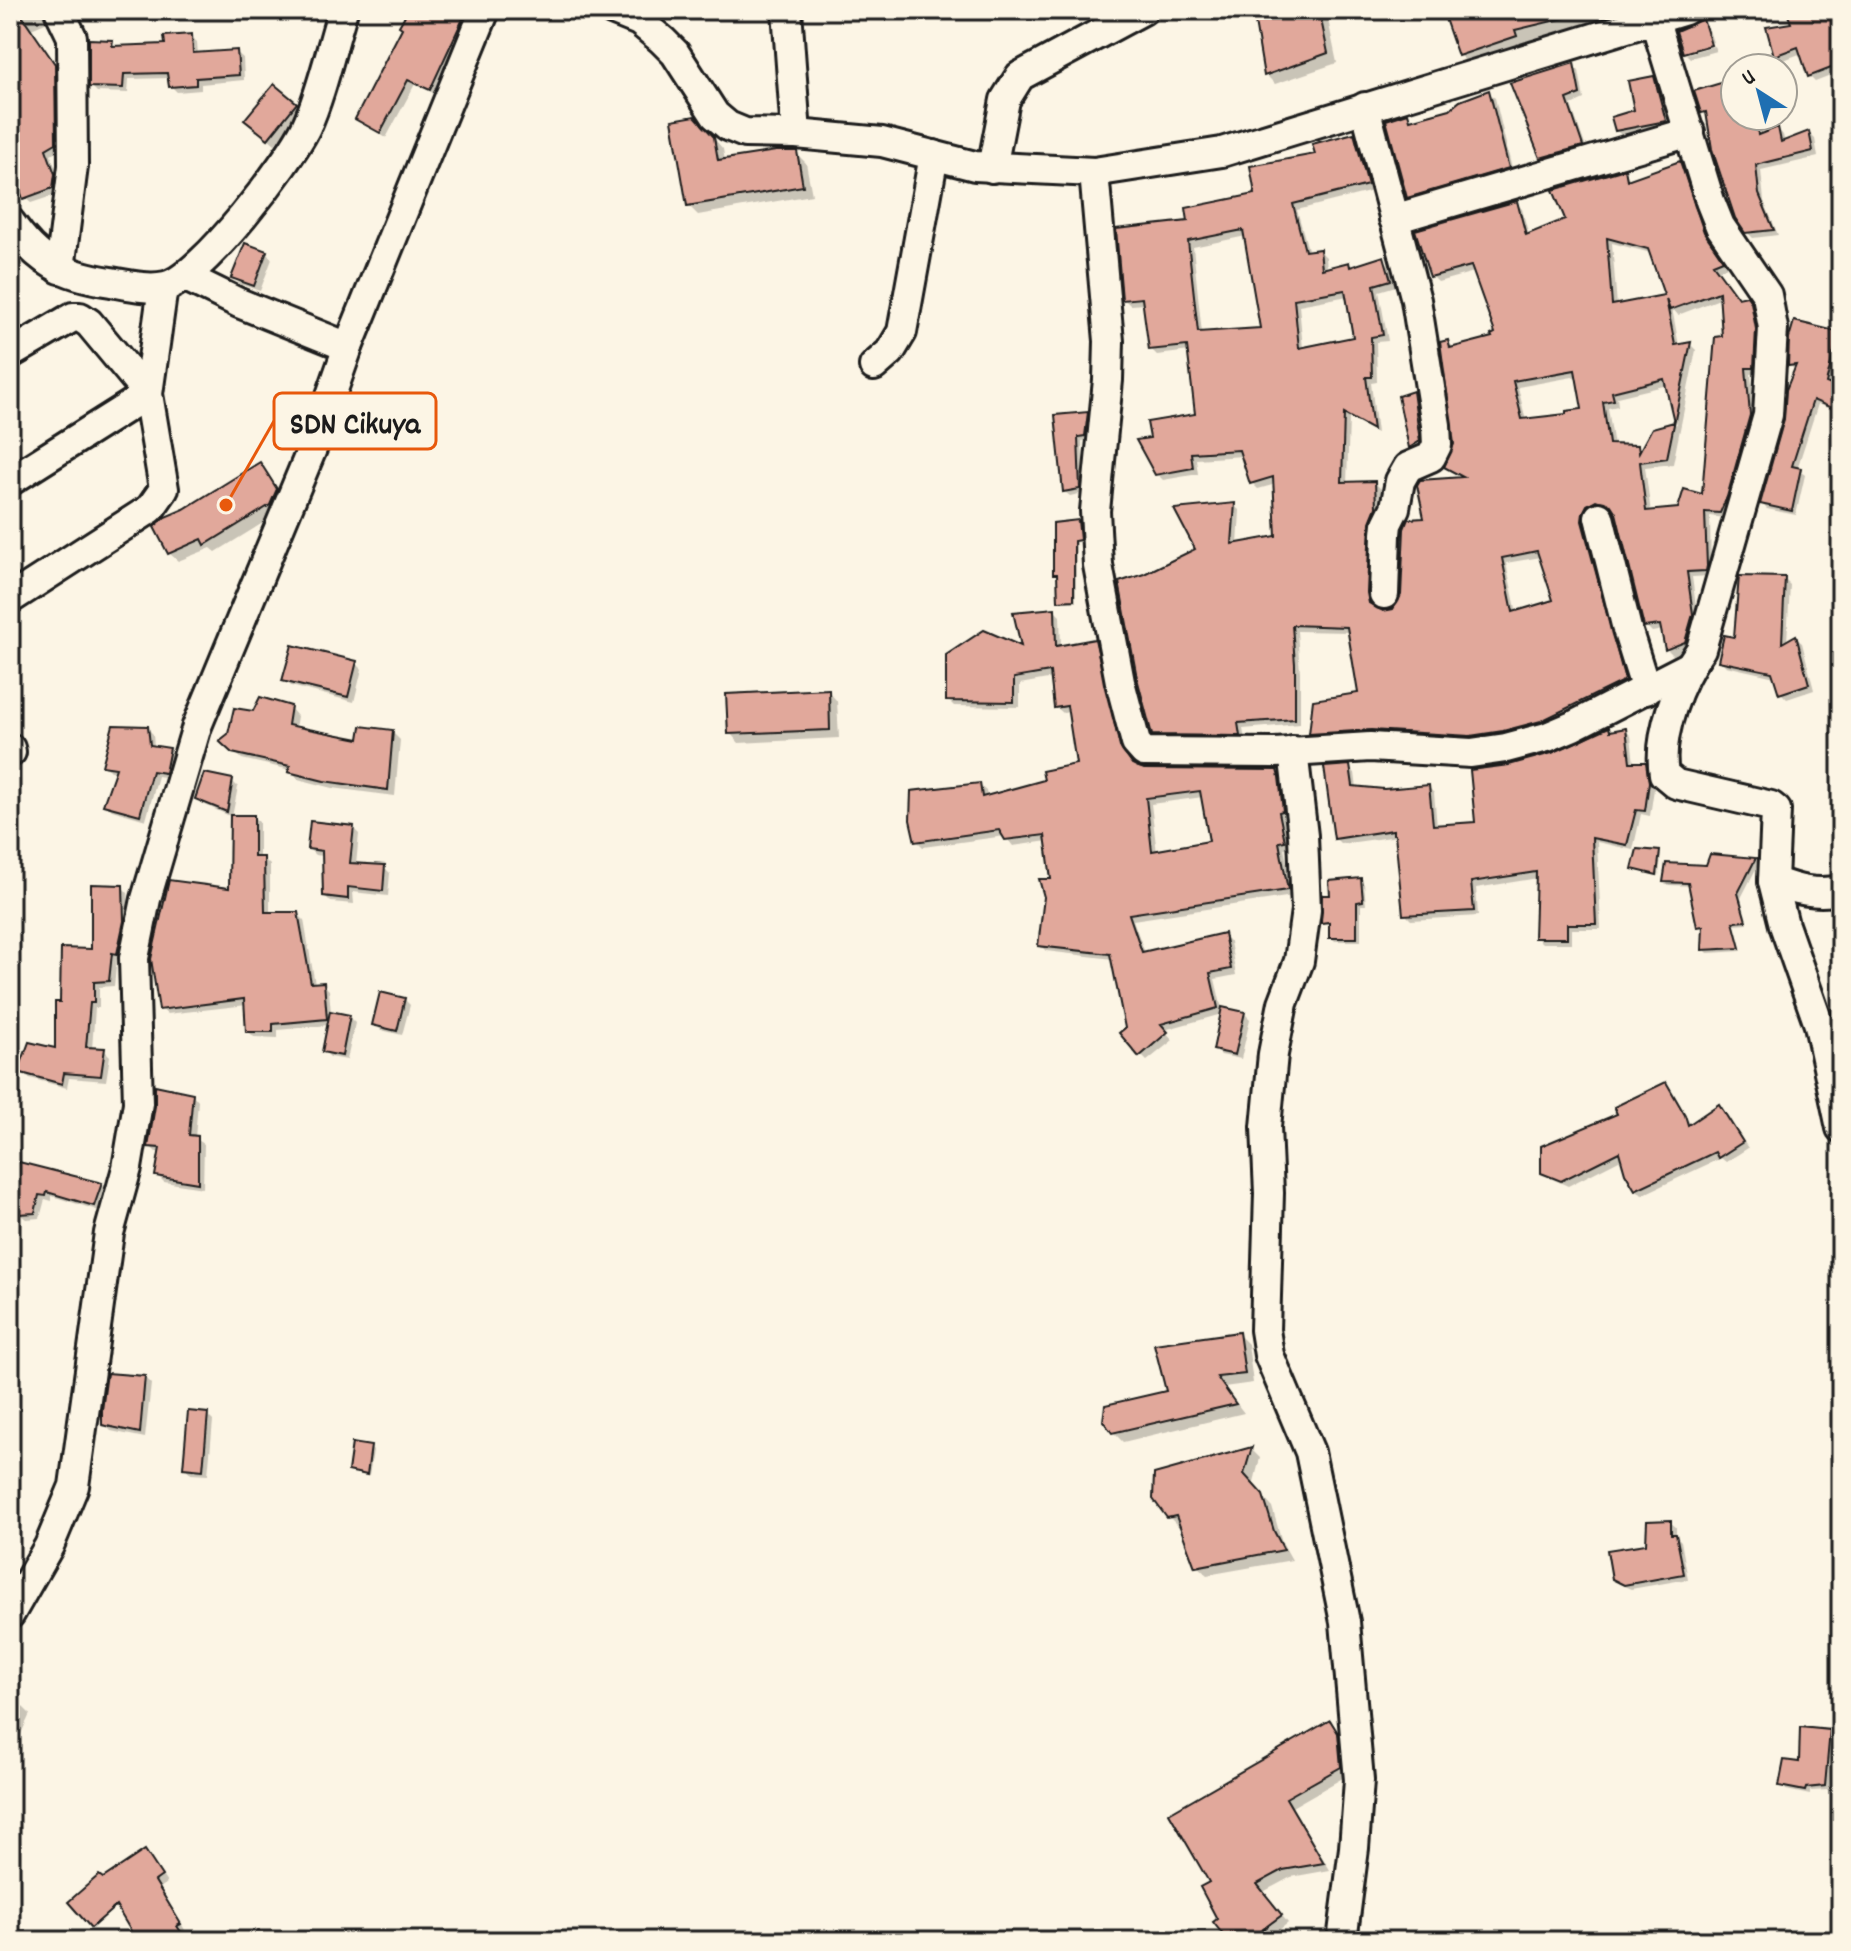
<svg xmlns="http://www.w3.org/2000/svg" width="1851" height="1951" viewBox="0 0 1851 1951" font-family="Dekko,sans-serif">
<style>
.shadow{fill:#0003;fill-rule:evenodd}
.building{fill:#e1a89b;stroke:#1c1c1c;stroke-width:2;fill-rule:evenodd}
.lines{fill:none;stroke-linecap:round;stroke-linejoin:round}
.minor-casing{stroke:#1c1c1c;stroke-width:34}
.minor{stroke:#fcf5e5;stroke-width:28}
.leader{fill:none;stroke:#e8590c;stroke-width:3}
.callout-dot{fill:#e8590c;stroke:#fcf5e5;stroke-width:3}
.callout{fill:#fcf5e5;stroke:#e8590c;stroke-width:3}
.callout-label{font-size:32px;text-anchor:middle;font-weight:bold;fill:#1c1c1c}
</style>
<rect width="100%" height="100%" fill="#fcf5e5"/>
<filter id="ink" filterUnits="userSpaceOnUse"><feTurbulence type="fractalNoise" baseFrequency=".0125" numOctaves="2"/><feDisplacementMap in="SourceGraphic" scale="16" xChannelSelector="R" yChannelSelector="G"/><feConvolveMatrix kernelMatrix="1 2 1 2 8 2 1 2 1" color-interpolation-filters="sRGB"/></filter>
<g filter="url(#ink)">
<g class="shadow">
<polygon points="10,10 50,10 48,22 31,29 60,72 61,149 51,155 60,181 58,194 31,203 25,198 10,160"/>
<polygon points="411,10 471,10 437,95 415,84 386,138 357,119"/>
<polygon points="1255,10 1326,10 1337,63 1275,84 1266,75"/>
<polygon points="1444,10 1622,10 1624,20 1526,42 1526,49 1472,67 1459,55"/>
<polygon points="1788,10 1841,10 1841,25 1837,26 1841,72 1815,82 1809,76 1802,53 1781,61 1776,55 1794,24"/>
<polygon points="1703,21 1708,27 1713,42 1685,51 1685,53 1678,32"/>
<polygon points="191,36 197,42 198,55 236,52 243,58 244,80 201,84 201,90 177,92 171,86 170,78 129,79 128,93 97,92 91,86 112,42 117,48 167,46"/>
<polygon points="1714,46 1716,51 1690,58 1686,54"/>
<polygon points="1573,65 1579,71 1584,99 1571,105 1587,151 1548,163 1542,157"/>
<polygon points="1653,78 1660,84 1672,126 1622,136 1616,130 1636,111"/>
<polygon points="1730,82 1735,87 1735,116 1740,116 1740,121 1755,119 1761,125 1762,136 1778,129 1783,135 1785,143 1809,133 1815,139 1818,157 1761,170 1764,201 1778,235 1753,238 1747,232 1709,118 1703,112"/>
<polygon points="274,87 302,111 275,144 253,125"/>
<polygon points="1489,93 1495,98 1513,173 1414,202 1408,197 1407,115 1413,121 1451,111"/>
<polygon points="705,128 723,149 725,161 796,153 806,163 812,195 698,215 688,205"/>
<path d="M1354 135 1360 141 1373 191 1297 210 1309 253 1320 251 1326 257 1327 270 1348 264 1352 268 1383 259 1389 265 1396 286 1379 291 1388 341 1376 342 1377 382 1371 383 1377 433 1349 418 1347 484 1375 483 1381 489V514L1372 601 1374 610 1384 613 1400 605 1426 520 1465 479 1446 467 1456 444 1448 342 1455 349 1494 338 1498 334 1474 272 1438 282 1432 276 1516 203 1522 209 1529 236 1567 220 1624 171 1631 181 1680 163 1685 169 1710 240 1727 266 1717 271 1739 300 1746 298 1756 310 1761 336 1759 373 1751 374 1755 422 1725 518 1710 516 1711 576 1692 577 1698 621 1691 648 1673 655 1667 649 1663 630 1652 632 1646 626 1616 509 1603 505 1588 529 1630 686 1548 726 1477 741 1317 739 1312 733 1360 695 1350 632 1297 631 1300 672V724L1243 729 1245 741 1160 740 1153 734 1145 576 1198 549 1234 505 1240 511 1238 545 1278 537 1276 484 1258 489 1252 483 1243 456 1196 459 1198 474 1163 480 1157 474 1152 440 1197 415 1190 351 1157 355 1151 349 1145 304 1130 305 1124 299 1191 222 1257 195 1317 156ZM1246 236 1263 330 1202 334 1193 247ZM1612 243 1651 253 1667 296 1617 306ZM1348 296 1355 339 1303 349 1299 305ZM1722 298 1724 338 1704 496 1679 510 1651 513 1645 467 1673 464 1696 350 1690 344 1679 346 1672 308 1678 315ZM1578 376 1584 411 1526 421 1518 387ZM1668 385 1677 424 1654 430 1642 451 1637 447 1614 446 1608 408 1618 406 1617 397ZM1541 557 1556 601 1517 613 1506 563Z"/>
<polygon points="266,253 272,259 260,291 240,284 234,278"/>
<polygon points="1838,334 1841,337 1841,347 1831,387 1841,391 1841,414 1818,404 1797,469 1805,475 1796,515 1767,509 1762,504 1786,420 1796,371 1790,365"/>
<polygon points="1413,393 1419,399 1425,448 1417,453 1411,447 1400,397"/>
<polygon points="1087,414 1091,418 1089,440 1082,441 1084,493 1070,496 1065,492 1058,417"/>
<polygon points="260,465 269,474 284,499 279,513 216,552 211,548 178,561 169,553 185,511"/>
<polygon points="1078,522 1081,542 1076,542 1076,602 1063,602 1060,600 1059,577 1055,573"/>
<polygon points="1784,579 1790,585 1787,642 1796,638 1802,643 1814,690 1787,699 1781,693 1775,677 1726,666 1720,660"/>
<path d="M1054 610 1060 616 1061 647 1094 641 1100 647 1125 756 1137 769 1276 772 1283 778 1288 817 1284 818 1291 847 1284 848 1293 896 1133 920 1145 953 1223 935 1230 942 1236 975 1215 979 1222 1009 1244 1013 1250 1019 1241 1059 1221 1055 1215 1049 1222 1014 1164 1030 1173 1040 1147 1061 1141 1055 1127 1029 1113 959 1046 951 1040 945 1053 881 1048 841 1013 846 1005 836 923 847 917 841 979 785 986 791 987 798 1046 782 1078 766 1070 712 1063 713 1056 707 1053 678 1020 684V707L954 706 948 700 1024 650ZM1203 797 1211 843 1157 853 1151 804Z"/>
<polygon points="356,663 362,669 354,702 291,686 285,680"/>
<polygon points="828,691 837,701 839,738 739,743 730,733"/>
<polygon points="290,708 297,716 295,729 361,742 392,732 400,740 395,796 333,788 298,779 291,770 242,759 222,741 254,713"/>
<polygon points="147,728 153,734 154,748 169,750 175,756 171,778 158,776 146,820 112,810 106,804 117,772 110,771 104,765"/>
<polygon points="1609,729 1612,732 1625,730 1631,736 1634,764 1645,764 1651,770 1654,789 1650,816 1641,814 1633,850 1597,842 1601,929 1572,929 1572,943 1542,943 1536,937 1538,878 1476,888 1478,916 1411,920 1405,914 1398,836 1341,844 1335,838 1349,767 1355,773 1357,789 1384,791 1429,788 1434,793 1437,827 1477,824 1509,767 1552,755"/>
<polygon points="232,781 238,787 232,817 253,817 259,822 259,859 264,859 270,865 270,914 298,914 304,920 315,984 323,984 329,990 331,1013 349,1017 355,1023 347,1060 330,1057 324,1051 329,1025 278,1030 278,1038 254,1037 248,1031 247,1005 167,1014 161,1009 231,890 232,817 203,804 197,798"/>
<polygon points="353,828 359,834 356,865 384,867 390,873 388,896 353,892 354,904 331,902 325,896 324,856 315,855 309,849"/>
<polygon points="1659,853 1661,855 1659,876 1634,868"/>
<polygon points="1711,857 1756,860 1759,863 1741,898 1748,924 1735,925 1742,951 1708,953 1704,949 1703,929 1699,926 1691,886 1669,885 1665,882 1707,867"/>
<polygon points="1360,880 1364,884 1366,905 1361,905 1361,941 1335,941 1331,937 1331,926 1323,922"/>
<polygon points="122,887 128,893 129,928 123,959 117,958 114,986 99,987 99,1008 95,1008 92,1049 104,1050 110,1056 106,1081 69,1078 67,1088 26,1077 20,1072 57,1050 62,1004 93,951"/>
<polygon points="404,999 410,1005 402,1035 381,1030 375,1024"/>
<polygon points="1665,1085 1691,1125 1724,1113 1748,1148 1726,1162 1721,1158 1642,1195 1636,1189 1623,1158 1568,1186 1550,1178 1543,1172 1619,1115"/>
<polygon points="192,1094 198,1101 195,1138 204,1144 203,1188 164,1182 158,1176 162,1152 156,1152 150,1146"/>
<polygon points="10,1183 101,1185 107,1191 100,1211 52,1196 52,1201 45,1199 40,1218 26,1219 10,1207"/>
<polygon points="1238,1334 1248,1344 1253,1383 1224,1387 1244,1413 1123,1442 1113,1432 1169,1393"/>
<polygon points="145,1378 151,1384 145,1438 111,1431 104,1424"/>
<polygon points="207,1415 213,1421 208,1475 191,1474 185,1467"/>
<polygon points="370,1448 373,1451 369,1476 352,1473 350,1471"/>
<polygon points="1251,1449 1260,1458 1253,1486 1272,1507 1282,1542 1292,1560 1207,1575 1197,1566 1182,1526 1179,1527 1169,1517"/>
<polygon points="1670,1522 1676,1527 1676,1536 1681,1541 1688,1579 1631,1589 1619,1584 1613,1578"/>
<polygon points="10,1700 21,1705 30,1714 16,1745 10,1742"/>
<polygon points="1330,1723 1345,1743 1348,1775 1292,1807 1330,1870 1291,1877 1263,1892 1288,1923 1265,1941 1230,1941 1219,1920 1212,1883"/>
<polygon points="1829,1731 1833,1736 1829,1790 1810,1791 1810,1795 1786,1790 1782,1785"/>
<polygon points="151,1859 167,1883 160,1888 185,1930 182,1932 187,1941 139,1941"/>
</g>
<g class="building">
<polygon points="10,10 18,10 55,64 56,143 46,149 55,174 53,188 23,199 10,162"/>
<polygon points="408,10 467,10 430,90 408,80 380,133 355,119 402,28 399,26"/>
<polygon points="1253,10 1319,10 1328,53 1264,76"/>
<polygon points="1442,10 1564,10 1565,18 1515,30 1517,36 1458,56"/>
<polygon points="1786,10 1830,10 1839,65 1808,77 1798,47 1774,56 1766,27 1791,23"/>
<polygon points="1703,19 1711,45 1683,53 1676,31"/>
<polygon points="192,34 193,53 237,50 239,75 196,78 196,85 169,87 167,73 124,74 123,88 89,87 89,39 113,40 112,46 165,44 164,36"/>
<polygon points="1574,63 1580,94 1567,99 1583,146 1540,158 1510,83"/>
<polygon points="1654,76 1666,121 1615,131 1611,117 1634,110 1628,81"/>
<polygon points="1731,80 1736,119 1756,117 1758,135 1778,127 1781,142 1809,131 1813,151 1756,165 1759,194 1774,230 1745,233 1735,218 1712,149 1706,112 1701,113 1694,91"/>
<polygon points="274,84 297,103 268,139 244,120"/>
<polygon points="1489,90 1509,168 1407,198 1386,120 1408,113 1410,120 1450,109 1460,101"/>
<polygon points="695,116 714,137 718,160 776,151 797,151 803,186 687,206 672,120"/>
<path d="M1354 133 1368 185 1293 204 1305 251 1320 249 1322 269 1349 262 1350 267 1384 256 1391 280 1374 285 1383 335 1371 337 1372 377H1366L1373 430 1344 414 1342 482 1375 481 1376 507 1370 522 1367 593 1369 603 1383 611 1393 609 1401 595 1404 529 1408 519 1424 518 1417 485 1420 480 1463 477 1444 467 1454 444 1440 342 1448 340 1450 348 1492 337 1491 335 1495 333 1471 266 1430 277 1415 230 1517 201 1526 235 1565 219 1553 190 1625 169 1627 180 1680 161 1704 232 1723 260 1713 264 1738 298 1747 296 1751 302 1756 329 1754 368H1746L1750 415 1727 497 1720 513 1705 512 1707 566 1706 571 1687 572 1693 614 1685 642 1665 650 1660 625 1644 627 1616 513 1611 505 1596 500 1587 505 1583 513 1582 521 1625 680 1541 721 1503 731 1470 736 1371 730 1309 734 1313 700 1358 693 1347 627 1292 625 1295 664V719L1238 723 1240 736 1152 735 1137 678 1119 582 1144 574 1195 549 1174 509 1235 503 1232 544 1276 536 1273 477 1250 484 1239 450 1191 453 1193 468 1155 475 1136 440 1150 438 1147 422 1195 414 1187 346 1149 350 1142 298 1122 300 1116 229 1188 221 1186 208 1255 194 1250 166 1315 154 1312 144ZM1243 230 1260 328 1198 332 1188 241ZM1607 238 1648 249 1664 295 1612 305ZM1345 290 1353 337 1299 348 1294 299ZM1719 292 1722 336 1715 337 1702 494 1684 489 1678 508 1646 511 1640 462 1667 458 1691 342 1675 345 1666 299 1670 310ZM1575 370 1582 409 1566 411V414L1522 419 1513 381ZM1664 379 1674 422 1652 428 1639 452 1638 445 1609 444 1603 402 1614 400 1612 392ZM1537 551 1553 600 1513 612 1502 558Z"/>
<polygon points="245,243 267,251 254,286 231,278"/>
<polygon points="1794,321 1839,332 1826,383 1841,389 1841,412 1813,400 1792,466 1801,468 1792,511 1760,504 1784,419 1786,390 1796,365 1788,366 1789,338"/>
<polygon points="1413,391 1420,441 1409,448 1398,396"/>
<polygon points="1088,412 1085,436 1078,437 1080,489 1063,492 1055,415"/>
<polygon points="260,462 277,489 270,505 205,545 202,539 168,554 154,527 165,517 184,509"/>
<polygon points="1078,520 1080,540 1074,541 1074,600 1058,601 1057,574 1053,574 1053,523"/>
<polygon points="1739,576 1785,577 1782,643 1796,635 1809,684 1779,694 1772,672 1718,661 1724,635 1734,637"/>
<path d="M1055 608 1056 646 1095 639 1120 747 1132 764 1144 769 1277 770 1279 777 1283 811 1279 812 1285 841 1279 842 1288 890 1129 914 1142 952 1224 933 1231 969 1210 973 1218 1008 1161 1024 1168 1032 1139 1057 1119 1033 1125 1028 1110 954 1038 946 1044 897 1039 879H1051L1045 835 1005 840 999 830 915 842 910 820 911 791 980 783 982 797 1044 780 1042 771 1076 764 1067 706 1054 708 1050 672 1014 678V702L946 701V655L984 630 1021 646 1013 612ZM1200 791 1209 841 1152 851 1146 798Z"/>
<polygon points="292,645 357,661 348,697 282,681"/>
<polygon points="829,689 830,730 728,734 726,694"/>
<polygon points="260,697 291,706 288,725 359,739 361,726 393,730 388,790 324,781 288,772 290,766 232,753 219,741 228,734 234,708 253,711"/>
<polygon points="113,725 148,726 150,745 170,748 165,773 152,771 140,815 103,805 116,768 102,766"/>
<polygon points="1609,727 1610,731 1626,728 1630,762 1646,762 1649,782 1645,811 1636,810 1627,845 1592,838 1596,924 1567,924 1567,938 1534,938 1536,872 1471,882 1474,911 1403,915 1395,834 1393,834 1393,830 1334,839 1324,767 1350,765 1353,786 1384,789 1429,785 1433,825 1475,822 1470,770 1509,765 1552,753"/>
<polygon points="204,773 233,779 227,812 195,799"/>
<polygon points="230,815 254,815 254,857 264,857 265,912 298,912 311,983 324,982 327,1019 273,1024 273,1032 246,1032 244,999 159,1010 151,959 169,880 229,888"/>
<polygon points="310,821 354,826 350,863 385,865 383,891 348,887 348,899 323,896 322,851 307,849"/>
<polygon points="1637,849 1660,851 1657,875 1632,869"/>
<polygon points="1710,854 1756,858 1738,893 1746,921 1733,922 1740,948 1702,950 1703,926 1697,927 1688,883 1663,882 1666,863 1706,865"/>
<polygon points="1361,878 1363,901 1357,902 1357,938 1329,938 1329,922 1321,923 1322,895 1330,895 1329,881"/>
<polygon points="91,884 123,885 124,921 117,954 112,953 109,981 94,982 94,1003 90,1003 86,1047 105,1048 101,1076 64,1073 62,1084 18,1072 29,1042 55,1048 55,1002 60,1002 61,948 91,949"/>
<polygon points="380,992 405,998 397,1031 372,1025"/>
<polygon points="1222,1007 1245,1012 1235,1055 1213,1050"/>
<polygon points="330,1011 350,1015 342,1056 322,1052"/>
<polygon points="1666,1082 1685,1115 1688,1125 1719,1104 1743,1142 1718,1158 1715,1152 1635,1190 1625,1173 1619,1152 1561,1181 1541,1173 1541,1146 1617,1114 1614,1107"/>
<polygon points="155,1085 193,1093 189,1135 198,1136 198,1183 155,1176 160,1148 148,1147 155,1106"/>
<polygon points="19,1162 102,1183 94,1206 47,1192 46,1196 39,1195 35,1213 18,1214 10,1208 10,1179"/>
<polygon points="1239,1332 1245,1374 1217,1377 1236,1404 1112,1433 1103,1421 1105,1405 1166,1391 1154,1344"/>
<polygon points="107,1373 145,1376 140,1433 102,1425 102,1410"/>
<polygon points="188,1411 208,1413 203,1470 183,1468"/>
<polygon points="352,1443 371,1446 367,1475 348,1471"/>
<polygon points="1252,1447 1244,1474 1263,1495 1274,1531 1284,1550 1195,1567 1176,1516 1167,1518 1153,1499 1154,1474"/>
<polygon points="1671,1520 1671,1534 1676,1534 1684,1574 1624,1585 1612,1579 1607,1550 1646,1544 1647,1521"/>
<polygon points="1330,1720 1338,1733 1341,1767 1286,1798 1324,1863 1283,1870 1257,1884 1282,1915 1247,1941 1228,1941 1213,1922 1217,1919 1200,1887 1209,1882 1169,1813"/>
<polygon points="1800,1727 1830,1730 1825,1786 1806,1788 1805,1791 1779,1786 1784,1760 1799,1762"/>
<polygon points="145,1850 162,1876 155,1881 181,1924 177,1926 187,1941 137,1941 116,1906 91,1928 68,1902 99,1875 103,1878"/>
</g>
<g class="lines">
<defs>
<g id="minor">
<polyline points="59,10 72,37 73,166 60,269"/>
<polyline points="612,10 639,21 662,40 675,53 715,115 728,126 745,133 796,134 882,142 975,166 1094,172 1222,152 1685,10"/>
<polyline points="787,10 796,134"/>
<path d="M1655 21 1710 201 1720 226 1767 295 1773 328 1768 415 1701 649C1679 680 1657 735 1664 774L1676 784 1771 806 1776 810 1773 881 1784 925 1819 1025 1841 1128"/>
<polyline points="1365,107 1416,300 1436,425 1437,445 1431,457 1408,467 1400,481 1395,508 1387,524 1386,534 1384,594"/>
<polyline points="992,168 1005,100 1020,76 1143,10"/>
<polyline points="1094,172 1109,341 1108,380 1095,511 1098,565 1120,682 1136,743 1144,752 1275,753 1370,747 1471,753 1506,748 1547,737 1573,726 1688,667"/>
<polyline points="1394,219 1690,132"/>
<path d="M10 222C38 262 63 275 111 282 128 285 149 290 166 286 202 277 289 162 306 127 321 95 332 45 343 10"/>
<polyline points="186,277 239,303 348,347"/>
<polyline points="10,354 73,317 80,317 89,323 148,394 10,481"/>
<polyline points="874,366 890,352 902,332 934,155"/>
<polyline points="1599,517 1627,629 1646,690"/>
<polyline points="10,599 150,509 164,489 148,394 163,287"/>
<polyline points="10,748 11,752"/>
<polyline points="1293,751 1303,836 1306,910 1299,961 1283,1003 1273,1054 1266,1127 1269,1193 1265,1330 1269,1355 1310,1452 1345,1622 1359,1780 1354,1848 1342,1941"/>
<path d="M1773 881C1797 890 1815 895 1841 890"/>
<polyline points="10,1614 49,1546 74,1486 109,1233 127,1168 138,1103 134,958 146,899 197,726 314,444 348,347 485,10"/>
</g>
</defs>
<use href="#minor" class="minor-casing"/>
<use href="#minor" class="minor"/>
</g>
</g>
<path class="leader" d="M226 505L274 421"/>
<circle class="callout-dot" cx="226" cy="505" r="8"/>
<rect class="callout" x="274" y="393" width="162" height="56" rx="8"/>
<g class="callout-label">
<text x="355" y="433">SDN Cikuya</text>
</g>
<rect width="1851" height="1951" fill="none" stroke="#fcf5e5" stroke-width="40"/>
<rect x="20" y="20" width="1811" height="1911" fill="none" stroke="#1c1c1c" stroke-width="3" filter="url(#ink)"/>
<g transform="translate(1759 92) rotate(324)"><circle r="38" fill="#fcf5e5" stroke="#a29e95" stroke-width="2"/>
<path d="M0-6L14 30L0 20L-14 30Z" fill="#1f6fb2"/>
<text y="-12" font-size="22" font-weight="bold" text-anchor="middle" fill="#1c1c1c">U</text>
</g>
</svg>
